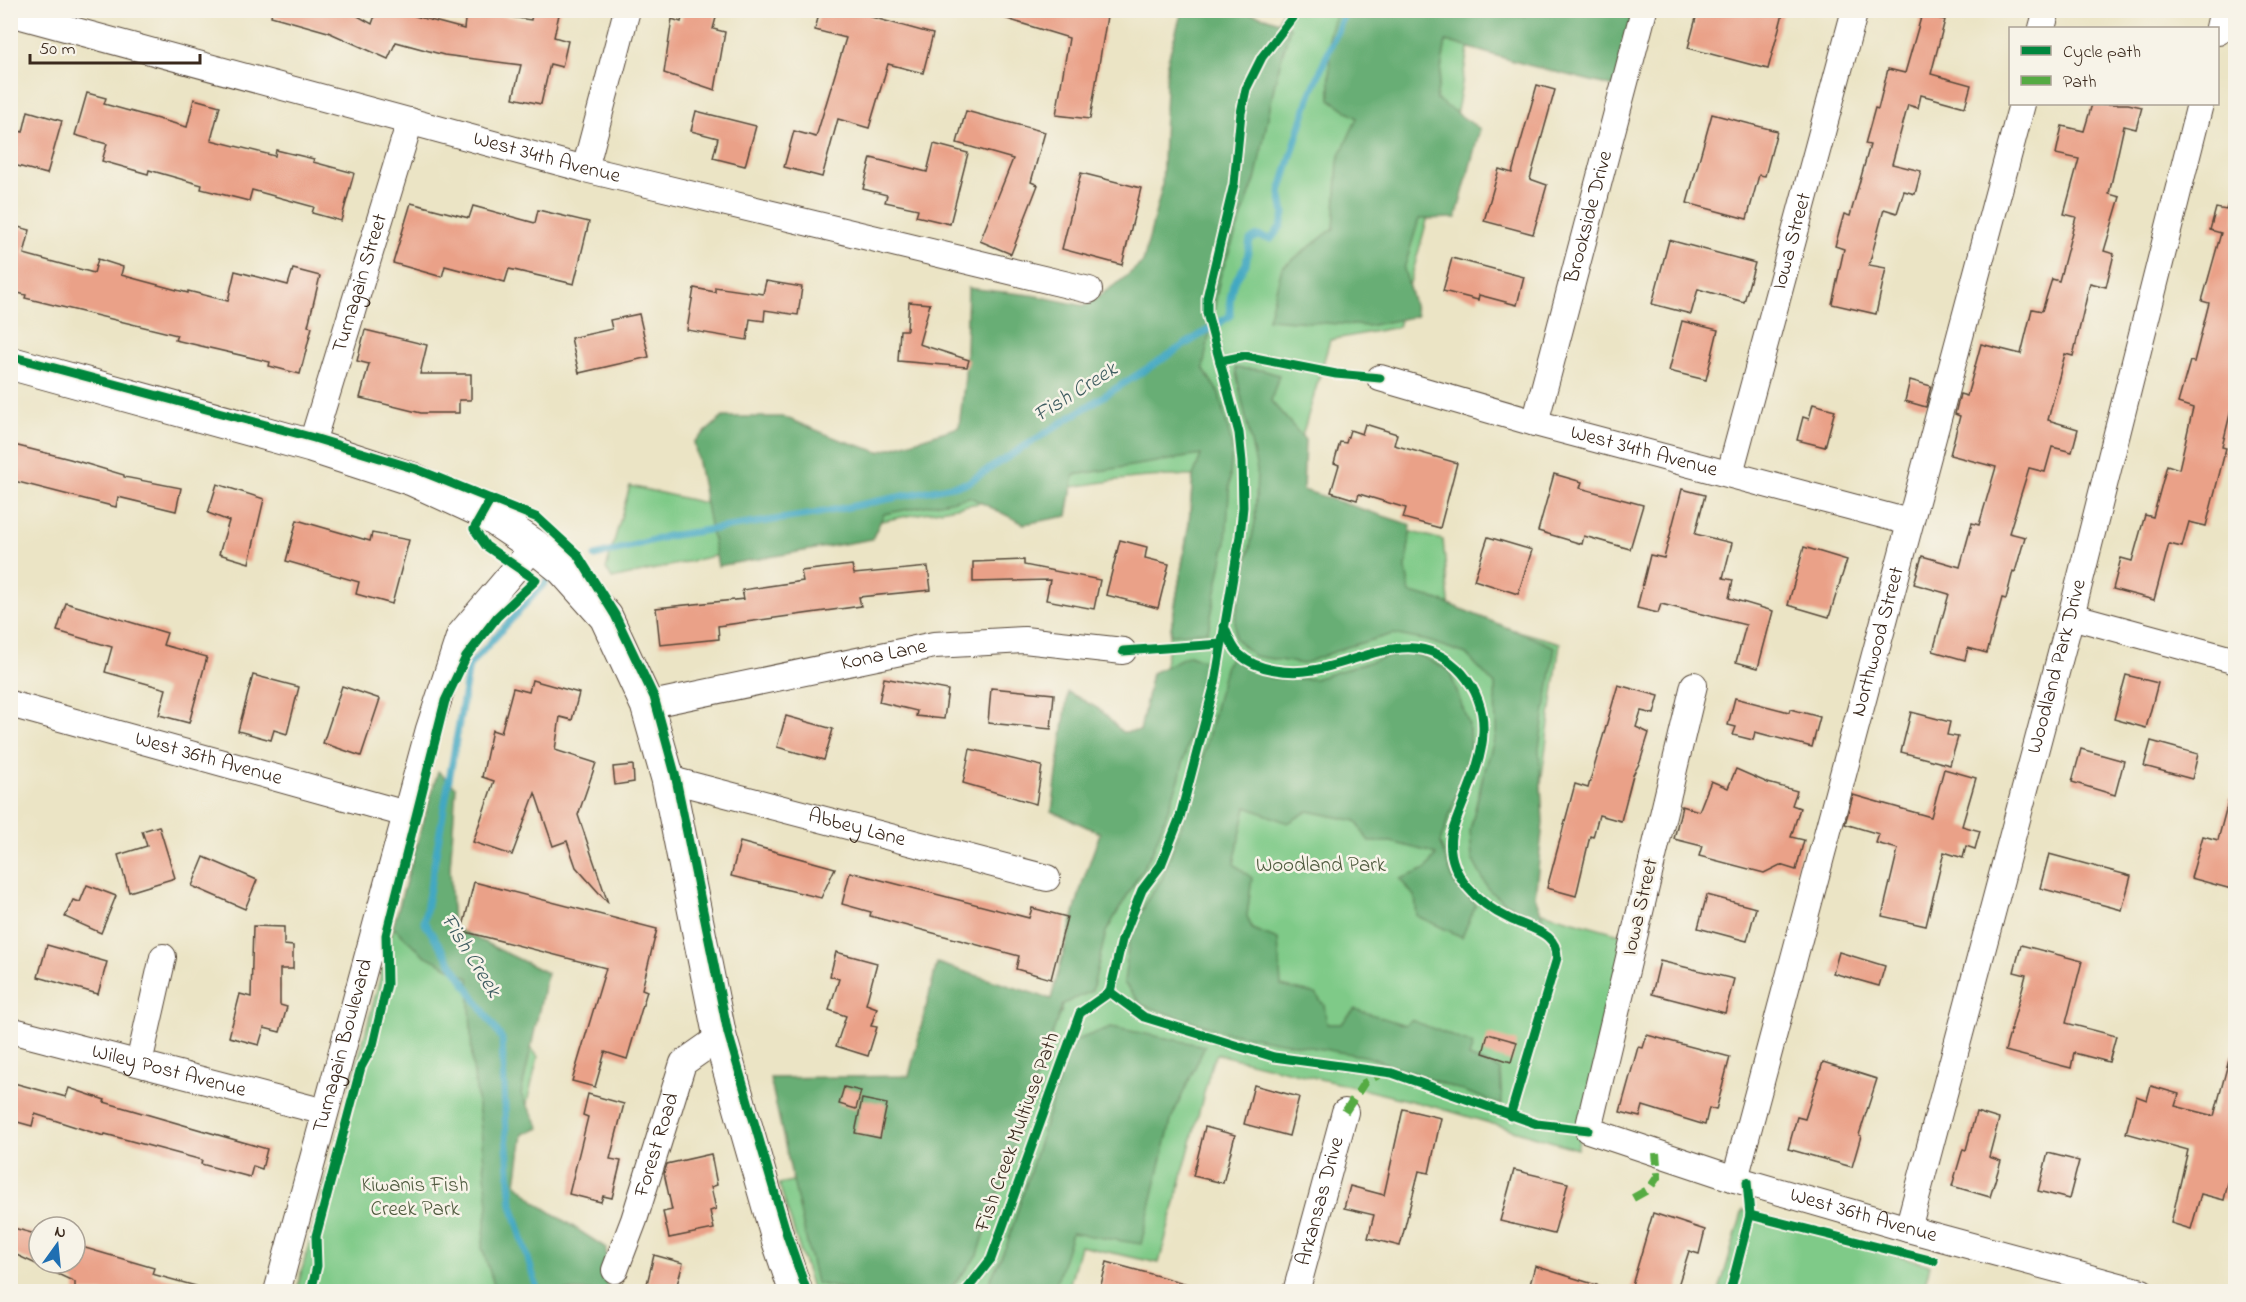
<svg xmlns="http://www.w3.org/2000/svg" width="2246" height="1302" viewBox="0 0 2246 1302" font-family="'Indie Flower',sans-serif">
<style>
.green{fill:#7fca88;stroke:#5d7a53;stroke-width:1.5}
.forest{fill:#67ae74;stroke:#516c49;stroke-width:1.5}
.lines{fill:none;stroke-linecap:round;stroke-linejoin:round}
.stream{stroke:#42a8c2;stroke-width:7}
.building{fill:#eaa188}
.street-casing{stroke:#554637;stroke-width:28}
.secondary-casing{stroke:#554637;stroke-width:35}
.street{stroke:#fff;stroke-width:26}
.secondary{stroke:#fff;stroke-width:33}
.quiet{stroke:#55ab43;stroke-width:8;stroke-dasharray:15 8;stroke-linecap:butt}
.cycleway-casing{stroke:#f7f3e8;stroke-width:13}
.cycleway{stroke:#00873e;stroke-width:9}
.labels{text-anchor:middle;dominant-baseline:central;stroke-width:5;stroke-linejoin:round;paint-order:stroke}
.street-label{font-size:21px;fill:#3b2a1e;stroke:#f7f3e8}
.park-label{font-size:21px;fill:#4f5a3e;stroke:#f7f3e8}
.water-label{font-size:22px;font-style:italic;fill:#3e5c60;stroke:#f7f3e8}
</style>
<rect width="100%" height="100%" fill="#f7f3e8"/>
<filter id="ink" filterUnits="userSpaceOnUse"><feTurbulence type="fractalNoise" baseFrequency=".0167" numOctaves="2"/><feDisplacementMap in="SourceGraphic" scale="12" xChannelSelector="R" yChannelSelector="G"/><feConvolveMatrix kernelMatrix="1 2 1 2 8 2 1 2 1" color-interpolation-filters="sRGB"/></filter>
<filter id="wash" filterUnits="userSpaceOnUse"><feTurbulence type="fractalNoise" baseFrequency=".008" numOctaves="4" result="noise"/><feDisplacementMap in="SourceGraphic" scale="24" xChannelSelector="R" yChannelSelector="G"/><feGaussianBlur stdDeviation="1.35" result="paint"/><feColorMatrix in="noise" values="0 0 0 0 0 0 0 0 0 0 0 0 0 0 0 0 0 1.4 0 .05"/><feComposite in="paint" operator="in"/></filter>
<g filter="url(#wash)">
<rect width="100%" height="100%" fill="#ebe4c5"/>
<g class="green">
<path d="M1282 11H1475L1458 106 1398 327 1330 340 1284 498 1443 540 1450 612 1560 643 1524 907 1627 936 1577 1149 1436 1107 1217 1054 1212 1063 1159 1263 1080 1246 1068 1291H813L779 1184 829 1172 898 1170 940 982 1061 1013 1074 958 1155 722 1189 524 1193 476C1131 474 1070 488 1009 498 875 520 744 549 612 579L606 569 630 486 731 509 1025 426 1241 127Z"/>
<polygon points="409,870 446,886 451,939 538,1057 515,1154 505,1212 602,1291 296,1292"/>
<polygon points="1743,1210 1930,1265 1923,1291 1719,1291"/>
</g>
<g class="forest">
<polygon points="1510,10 1525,16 1528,10 1633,11 1619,88 1524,64 1446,41 1436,99 1480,129 1456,218 1419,219 1404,269 1417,316 1368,326 1268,319 1282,268 1334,228 1338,160 1357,118 1330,99 1329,33 1336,11"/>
<path d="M1182 11C1225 11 1250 8 1290 27L1275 82 1256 177 1220 277 1204 363V370L1219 393 1232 446 1226 542 1208 631 1170 635 1189 524 1193 476 1201 455 1074 475 1067 516 1024 524 970 497 884 514 872 539 718 566 694 442 723 417H784L838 439 879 452 959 427 965 377 968 288 1031 295 1085 306 1123 279 1143 262 1162 187 1167 63Z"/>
<polygon points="1235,368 1262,370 1279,375 1271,401 1305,440 1303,490 1411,525 1406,568 1410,593 1439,600 1555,647 1539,748 1543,823 1535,897 1546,925 1503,901 1489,890 1472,859 1470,830 1483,776 1496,734 1495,685 1466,654 1428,641 1393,634 1344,648 1303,664 1254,656 1235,638 1235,621 1255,522 1257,470"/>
<polygon points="1408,650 1449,670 1469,725 1470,755 1440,843 1455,884 1476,905 1462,937 1417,916 1415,897 1400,879 1426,869 1436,855 1430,852 1391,842 1369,842 1356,821 1308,811 1288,823 1246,807 1234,864 1252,878 1247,916 1252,929 1278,939 1281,986 1316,994 1324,1005 1327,1024 1341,1024 1355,1009 1405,1025 1411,1020 1473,1044 1469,1057 1500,1069 1502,1105 1368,1057 1225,1032 1142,1005 1124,983 1129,941 1147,900 1162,879 1197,782 1226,664 1231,657 1271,678 1314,679"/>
<polygon points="1189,655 1207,662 1179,780 1153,851 1106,932 1092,991 1063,1004 1019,1126 978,1255 949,1290 858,1292 816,1283 770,1078 909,1076 937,963 1051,999 1082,884 1100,833 1052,811 1068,692 1099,709 1122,732 1140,731 1152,673"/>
<polygon points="438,771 456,787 450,868 453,927 547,973 521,1094 540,1128 523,1134 516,1183 538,1204 606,1248 607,1291 496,1291 482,1248 488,1205 480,1120 472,1061 469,978 424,955 393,927"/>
<polygon points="1111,1027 1205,1046 1172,1117 1141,1244 1072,1233 1054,1291 985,1291 1007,1244 1071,1042"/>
</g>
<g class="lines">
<g class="stream">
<polyline points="595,556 668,536 814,514 967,483 1230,316 1230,300 1233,284 1246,264 1250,240 1258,236 1271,239 1281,226 1284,214 1280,192 1309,98 1346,10"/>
<polyline points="538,1292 512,1205 506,1135 502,1039 424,922 469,666 554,573"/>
</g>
</g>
<g id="blocks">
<g class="building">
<polygon points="272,10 347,10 372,24 377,10 402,10 415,16 464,29 466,11 531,20 533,10 560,10 554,37 568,41 562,67 550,64 541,104 513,98 521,65 444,55 396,42 388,59 328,32 271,16"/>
<polygon points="684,10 718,10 713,29 725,32 715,90 664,73 672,19 681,22"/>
<polygon points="820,10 873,10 871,17 933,34 923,73 888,64 869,128 838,119 822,177 784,167 794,131 816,137 846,38 815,30"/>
<polygon points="994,10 1108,10 1090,119 1056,115 1069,38 994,15"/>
<polygon points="1701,10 1784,10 1768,69 1688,48 1697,14 1701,15"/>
<polygon points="1922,14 1945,20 1931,74 1971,85 1965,107 1921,95 1918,108 1908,105 1892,164 1921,171 1915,194 1904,191 1897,213 1884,209 1869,265 1886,268 1876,314 1832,304 1844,249 1835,246 1844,214 1850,216 1870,145 1865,144 1875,108 1878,109 1888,69 1905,73"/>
<polygon points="1537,85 1555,90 1530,179 1547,185 1533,234 1484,221 1499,169 1512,173"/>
<polygon points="87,93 106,98 104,104 187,127 194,99 220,106 211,140 275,156 276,150 314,159 313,162 354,173 341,221 312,213 314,207 252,190 249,201 201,189 202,185 149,170 148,174 102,161 107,144 75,135"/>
<polygon points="2092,104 2128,104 2142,107 2136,129 2124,126 2109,194 2120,197 2104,251 2114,254 2106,287 2090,283 2073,356 2065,354 2048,420 2078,429 2072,452 2052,447 2045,472 2029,468 2009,533 2025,537 2015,572 2013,571 2006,599 2002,598 1987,653 1968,648 1965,660 1933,651 1949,594 1914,584 1922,556 1960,567 1972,523 1979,525 1996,467 1950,455 1960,416 1955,414 1960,394 1967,396 1981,344 2021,354 2032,309 2042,311 2052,279 2059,281 2076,217 2064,214 2079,159 2056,154 2062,126 2084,131"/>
<polygon points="28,111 62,121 47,174 10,164 10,129 23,132"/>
<polygon points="696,111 756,126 745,166 713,158 718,138 691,131"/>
<polygon points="966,111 1045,132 1031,182 1038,185 1011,254 980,241 1013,159 957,143"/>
<polygon points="1712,114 1777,131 1765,176 1759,175 1747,219 1687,203"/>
<polygon points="934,144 968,153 950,224 916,216 918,209 885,202 887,195 863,189 871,158 927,172"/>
<polygon points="1081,173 1141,188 1122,265 1062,249"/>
<polygon points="2229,200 2235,200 2235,411 2231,410 2222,447 2226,448 2206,526 2189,522 2182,547 2169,544 2154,600 2113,589 2121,558 2132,561 2145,515 2153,517 2167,465 2179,469 2193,408 2178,403 2190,361 2194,362 2209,303 2202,301 2221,233 2210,230 2216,208 2226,210"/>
<polygon points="411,203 469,218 473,206 535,223 538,210 589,222 574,284 509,269 505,282 445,266 442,277 393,263"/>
<polygon points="10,225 30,230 24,254 94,273 98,259 123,267 121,275 188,293 188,291 228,301 235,271 288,285 293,269 320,276 308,326 312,327 300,374 269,366 270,362 175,340 177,335 25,298 26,295 10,291"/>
<polygon points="1669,240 1755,263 1744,302 1698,289 1691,314 1652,304"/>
<polygon points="1452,258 1524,277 1517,305 1479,295 1478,300 1443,291"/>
<polygon points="766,281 802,287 798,315 765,310 764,321 750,319 747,340 687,330 694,288 715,292 715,287 763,294"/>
<polygon points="909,302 930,304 919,344 969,360 967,367 898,361 900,330 907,330"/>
<polygon points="639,314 649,357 579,373 571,338 612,329 610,320"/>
<polygon points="1682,321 1718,330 1706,380 1669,371"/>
<polygon points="365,330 427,345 420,374 471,374 471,400 459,400 459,413 421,413 360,398 369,364 357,361"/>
<polygon points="1910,380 1931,386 1926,407 1905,401"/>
<polygon points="1813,404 1835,410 1825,447 1797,440 1803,417 1809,419"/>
<polygon points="1365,424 1397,434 1394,445 1457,463 1440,528 1403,518 1406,508 1359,494 1357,500 1331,492 1339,465 1334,463 1340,442 1346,443 1350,430 1362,434"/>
<polygon points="10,444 70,459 124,475 124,477 181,488 176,511 118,497 116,507 10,480"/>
<polygon points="1554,474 1582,482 1580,488 1643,505 1630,549 1584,536 1582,544 1538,531"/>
<polygon points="217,484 264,499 249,563 219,554 229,521 208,513"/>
<polygon points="1682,489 1705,495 1695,534 1732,543 1723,578 1733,580 1729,598 1773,611 1758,668 1736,662 1746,625 1661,604 1658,613 1637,608 1650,555 1664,558"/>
<polygon points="297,520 370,541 372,533 409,540 392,604 356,594 359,582 286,561"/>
<polygon points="1488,537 1532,550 1518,594 1474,580"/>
<polygon points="1120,540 1147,547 1145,558 1169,564 1158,608 1106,595"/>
<polygon points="1804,547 1847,560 1829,617 1788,605"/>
<polygon points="1024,560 1024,565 1100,580 1094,609 1046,600 1050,580 973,582 973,562"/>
<polygon points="852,565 854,574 928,567 931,590 859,597 861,606 718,626 719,639 660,645 656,608 744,599 742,590 803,581 801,571"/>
<polygon points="66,603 167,633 163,645 207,657 189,723 159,715 166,689 105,672 112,647 57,631"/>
<polygon points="253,675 299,687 287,734 274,730 271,740 238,731"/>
<polygon points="2126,675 2158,683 2146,728 2114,719"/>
<polygon points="884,678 948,690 944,719 916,716 917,711 879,702"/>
<polygon points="532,680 579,693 572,720 560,717 555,750 596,763 578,815 608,903 576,867 567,841 553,846 535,793 512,855 473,842 494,781 482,777 492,730 501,733 513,688 529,692"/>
<polygon points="1618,685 1659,696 1654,714 1641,711 1636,727 1649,733 1640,762 1633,775 1621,821 1599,815 1593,837 1590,836 1576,896 1547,888 1575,784 1588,788"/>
<polygon points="342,686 380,699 361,756 323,743"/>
<polygon points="991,688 1054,694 1051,729 988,723"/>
<polygon points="1735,698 1789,712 1790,709 1820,717 1812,747 1755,732 1753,740 1733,735 1736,727 1728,725"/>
<polygon points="1911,712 1950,722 1947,735 1958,737 1950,765 1901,752"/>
<polygon points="786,716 833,729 824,760 777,747"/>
<polygon points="2151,741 2198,754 2192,779 2144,766"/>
<polygon points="970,749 1042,766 1036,804 963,783"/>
<polygon points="2081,749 2124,761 2115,795 2072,782"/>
<polygon points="633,765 634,782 615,785 613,767"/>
<polygon points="1736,769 1768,783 1797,791 1792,805 1800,808 1791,837 1804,840 1796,870 1780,865 1764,873 1699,856 1702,846 1674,839 1682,806 1699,811 1711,781 1728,788"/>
<polygon points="1944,769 1976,778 1962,826 1980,831 1975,849 1966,846 1963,858 1944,852 1926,926 1882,916 1898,849 1876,843 1879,834 1845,824 1853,795 1931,817"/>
<polygon points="2229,798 2235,799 2235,890 2191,878 2203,836 2218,840"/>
<polygon points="159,826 175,878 129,892 118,855 147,846 142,831"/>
<polygon points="740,842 835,868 821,898 731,876"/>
<polygon points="2049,854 2131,876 2122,910 2040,888"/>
<polygon points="204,857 257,880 245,909 192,886"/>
<polygon points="850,872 1029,918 1032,908 1067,917 1051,979 1016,969 1019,956 870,916 871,912 842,904"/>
<polygon points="474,882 657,929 642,989 647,991 627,1059 605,1052 595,1087 572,1081 606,968 462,931"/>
<polygon points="87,885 116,896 101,933 65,917 73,900 80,902"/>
<polygon points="1707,895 1756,908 1747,941 1698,928"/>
<polygon points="253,926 284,927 284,945 293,946 293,969 280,969 280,1005 287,1007 280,1032 264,1028 259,1045 229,1037 240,994 251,997"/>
<polygon points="47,945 107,962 98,994 38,977"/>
<polygon points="2021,945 2082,961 2066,1023 2116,1036 2109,1062 2074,1053 2071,1068 2005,1051 2026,975 2014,972"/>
<polygon points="836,952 877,963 866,1004 877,1008 871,1026 877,1027 868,1056 836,1046 846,1016 829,1010 839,979 830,976"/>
<polygon points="1839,952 1885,966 1879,986 1833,973"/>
<polygon points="1660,961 1734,979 1725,1013 1652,994"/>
<polygon points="1488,1034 1517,1042 1511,1062 1483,1053"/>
<polygon points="1647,1035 1730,1057 1716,1110 1709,1108 1705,1125 1643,1106 1640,1117 1620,1112 1638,1047 1643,1048"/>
<polygon points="2230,1056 2235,1057 2235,1153 2224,1200 2201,1194 2191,1229 2171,1223 2188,1150 2126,1133 2136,1096 2147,1100 2151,1086 2179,1094 2175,1106 2214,1116"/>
<polygon points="1823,1062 1877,1079 1859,1135 1861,1136 1852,1167 1788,1149 1797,1117 1805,1119"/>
<polygon points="10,1082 66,1097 69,1088 105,1100 104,1102 267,1149 262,1169 253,1166 250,1177 201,1164 202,1160 105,1134 104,1136 35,1114 32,1126 10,1120"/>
<polygon points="1254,1085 1299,1097 1289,1136 1244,1124"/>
<polygon points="844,1087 861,1091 856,1109 839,1104"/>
<polygon points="588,1094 624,1104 610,1159 621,1161 612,1198 603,1196 601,1202 569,1194 588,1117 583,1115"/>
<polygon points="862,1099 887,1104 880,1138 855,1133"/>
<polygon points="1403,1109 1441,1118 1429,1173 1419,1171 1400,1246 1368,1238 1374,1215 1344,1208 1350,1186 1384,1195"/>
<polygon points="1976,1112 1999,1119 1989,1157 2001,1161 1990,1197 1952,1186 1963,1149 1966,1150"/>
<polygon points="1205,1127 1235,1135 1223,1183 1193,1176"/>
<polygon points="2048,1153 2079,1161 2069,1199 2038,1191"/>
<polygon points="711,1154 717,1185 711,1187 716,1209 710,1211 714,1229 669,1238 663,1212 672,1210 664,1173 667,1164"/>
<polygon points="1514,1170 1568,1183 1554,1234 1500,1221"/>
<polygon points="1653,1213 1705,1230 1699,1254 1689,1251 1676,1292 1630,1292"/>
<polygon points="10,1227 39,1235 39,1263 75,1263 75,1245 154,1268 152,1274 196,1286 195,1292 75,1292 75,1282 10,1252"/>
<polygon points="654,1255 683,1263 675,1292 645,1292"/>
<polygon points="1107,1262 1195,1286 1194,1292 1099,1292"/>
<polygon points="1535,1266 1603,1287 1602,1292 1528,1292"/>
</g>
</g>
</g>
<g filter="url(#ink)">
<use href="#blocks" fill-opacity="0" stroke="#554637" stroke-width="1.5"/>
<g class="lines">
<defs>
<g id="street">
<path id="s1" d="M10 13 585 169 1089 290"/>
<polyline points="2042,28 2047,10"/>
<polyline points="2218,32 2223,10"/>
<polyline points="585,169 627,10"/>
<path id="s2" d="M1380 378 1535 423 1909 522"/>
<path id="s3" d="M1535 423 1644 10"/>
<path id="s4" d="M311 446 410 121"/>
<path id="s5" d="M1730 473 1855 10"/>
<polyline points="2071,616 2236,661"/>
<path id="s6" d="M1694 685 1588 1130 1735 1179 1908 1229 2142 1292"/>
<path id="s7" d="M10 704 406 814"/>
<path id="s8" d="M647 705 934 645 1024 640 1123 651"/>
<path id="s9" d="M668 779 1047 878"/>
<path id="s10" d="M10 1030 325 1112"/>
<polyline points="139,1063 163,957"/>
<path id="s11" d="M1735 1179 2022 104"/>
<path id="s12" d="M1908 1229 2071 616 2200 104"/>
<path id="s13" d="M615 1270 634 1220 683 1063 720 1037"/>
<path id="s14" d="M277 1292 429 729 460 634 527 555 533 545"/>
<path id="s15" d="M1296 1292 1345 1112"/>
</g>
<polyline id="secondary" points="10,363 311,446 412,479 484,512 533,545 563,569 606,617 647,705 668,779 720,1037 778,1239 796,1292"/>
</defs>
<use href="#street" class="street-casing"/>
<use href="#secondary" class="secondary-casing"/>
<use href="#street" class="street"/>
<use href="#secondary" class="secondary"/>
<g class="quiet">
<polyline points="1345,1112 1364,1083 1384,1072"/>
<polyline points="1633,1198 1649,1189 1658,1176 1656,1153"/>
</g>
<defs>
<g id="cycleway">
<polyline points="10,356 314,438 416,469 538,518 577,554 615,615 654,697 675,774 728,1033 787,1235 807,1292"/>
<polyline points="1220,361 1245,356 1336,374 1380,378"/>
<path d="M1224 626C1228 635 1231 646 1239 654 1257 671 1290 674 1313 670 1364 661 1417 623 1462 673 1476 689 1484 710 1483 732 1482 768 1461 802 1451 836 1446 874 1478 904 1510 919 1522 925 1537 928 1548 937 1555 943 1557 949 1557 958L1510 1116"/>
<polyline points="1123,651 1221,644"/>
<polyline points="1110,992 1144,1017 1274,1057 1392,1073 1537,1124 1588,1130"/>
<polyline points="1750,1215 1934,1261"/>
<polyline points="311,1292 317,1266 316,1236 361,1067 373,1045 387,984 386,935 445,701 466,657 497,617 536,580 486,546 474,529 491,499"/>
<polyline points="965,1292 991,1259 1080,1013 1110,992 1122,940 1142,890 1161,865 1180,817 1215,683 1240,536 1243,507 1242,462 1239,433 1207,313 1207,298 1234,184 1241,113 1246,89 1262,57 1298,10"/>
<polyline points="1730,1292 1750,1215 1747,1182"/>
</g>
</defs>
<use href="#cycleway" class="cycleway-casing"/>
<use href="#cycleway" class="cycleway"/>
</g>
</g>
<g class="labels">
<g class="street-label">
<text stroke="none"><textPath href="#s1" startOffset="556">West 34th Avenue</textPath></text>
<text stroke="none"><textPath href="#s3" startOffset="213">Brookside Drive</textPath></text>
<text stroke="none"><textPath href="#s5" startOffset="240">Iowa Street</textPath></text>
<text stroke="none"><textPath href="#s4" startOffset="170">Turnagain Street</textPath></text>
<text stroke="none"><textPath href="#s2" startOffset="274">West 34th Avenue</textPath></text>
<text stroke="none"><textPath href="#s11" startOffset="556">Northwood Street</textPath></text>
<text stroke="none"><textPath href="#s8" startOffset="242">Kona Lane</textPath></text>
<text stroke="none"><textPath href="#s12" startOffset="582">Woodland Park Drive</textPath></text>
<text stroke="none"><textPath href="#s7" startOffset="206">West 36th Avenue</textPath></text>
<text stroke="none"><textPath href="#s9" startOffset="195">Abbey Lane</textPath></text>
<text transform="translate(1641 907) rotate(-77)">Iowa Street</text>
<text stroke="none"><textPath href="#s14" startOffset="255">Turnagain Boulevard</textPath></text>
<text stroke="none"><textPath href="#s10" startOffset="164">Wiley Post Avenue</textPath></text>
<text transform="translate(1018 1132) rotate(-70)">Fish Creek Multiuse Path</text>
<text stroke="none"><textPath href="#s13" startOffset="132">Forest Road</textPath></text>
<text stroke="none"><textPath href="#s15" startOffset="94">Arkansas Drive</textPath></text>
<text stroke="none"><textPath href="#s6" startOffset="746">West 36th Avenue</textPath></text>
</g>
<g class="park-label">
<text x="1321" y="866">Woodland Park</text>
<text x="415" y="1186">Kiwanis Fish<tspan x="415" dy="24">Creek Park</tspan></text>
</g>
<g class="water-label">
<text transform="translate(1076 393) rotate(-32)">Fish Creek</text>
<text transform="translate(470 956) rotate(58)">Fish Creek</text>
</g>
</g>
<rect width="2246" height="1302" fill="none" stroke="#f7f3e8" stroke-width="36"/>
<rect x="2009" y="27" width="210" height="78" fill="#f7f3e8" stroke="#aca397" stroke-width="1.5"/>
<rect x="2021" y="46" width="30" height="9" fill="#00873e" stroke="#aca397" stroke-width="1.5"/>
<text x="2063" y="57" font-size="18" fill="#3b2a1e">Cycle path</text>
<rect x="2021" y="76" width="30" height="9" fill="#55ab43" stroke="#aca397" stroke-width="1.5"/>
<text x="2063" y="87" font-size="18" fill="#3b2a1e">Path</text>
<g transform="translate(57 1245) rotate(15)"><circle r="28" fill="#f7f3e8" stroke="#aca397" stroke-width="1.5"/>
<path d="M0-4.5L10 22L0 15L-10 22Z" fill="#1f6fb2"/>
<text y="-9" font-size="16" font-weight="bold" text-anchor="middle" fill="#3b2a1e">N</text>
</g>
<path d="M30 54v9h170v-9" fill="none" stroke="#3b2a1e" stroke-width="3"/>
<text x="39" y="54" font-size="18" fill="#3b2a1e" stroke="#f7f3e8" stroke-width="4.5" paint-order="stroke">50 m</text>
</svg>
